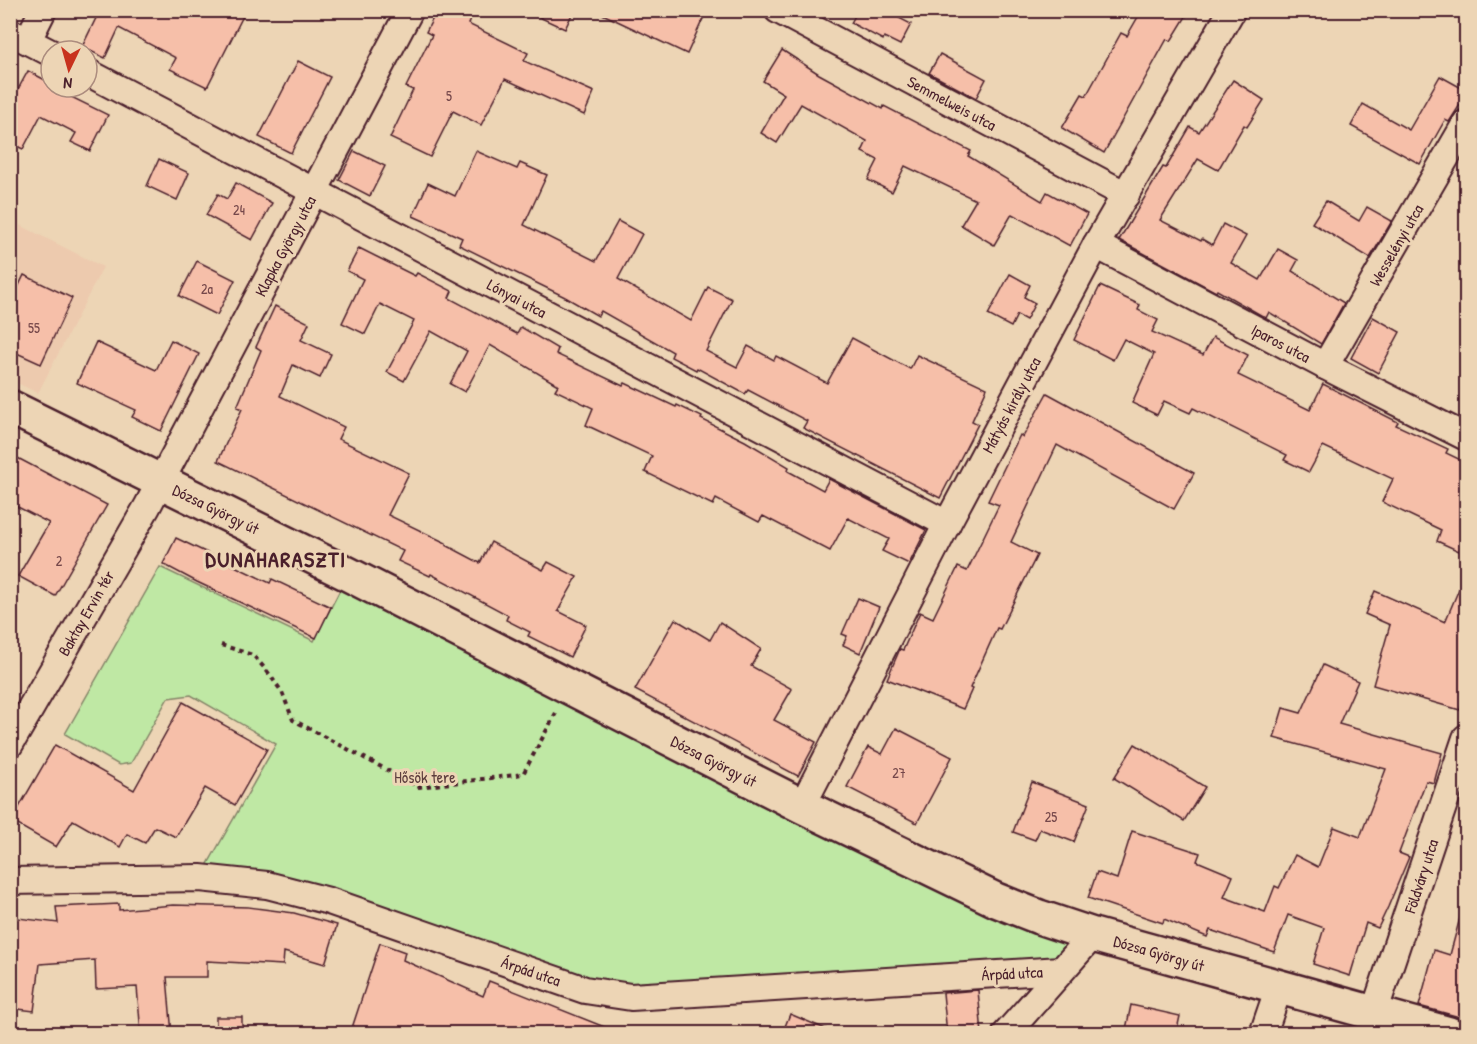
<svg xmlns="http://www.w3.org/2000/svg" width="1477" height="1044" viewBox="0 0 1477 1044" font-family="'Patrick Hand',sans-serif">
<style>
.built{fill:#edcaae}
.green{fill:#bfe8a4;stroke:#848468;stroke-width:1.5}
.building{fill:#f6bfa9;stroke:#4a1f2b;stroke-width:1.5}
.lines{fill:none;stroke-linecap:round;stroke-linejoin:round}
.street-casing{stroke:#4a1f2b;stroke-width:30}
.secondary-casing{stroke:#4a1f2b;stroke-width:38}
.path{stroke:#4a1f2b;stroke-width:4;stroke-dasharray:4.5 4.5;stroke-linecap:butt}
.street{stroke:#edd5b5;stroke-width:26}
.secondary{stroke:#edd5b5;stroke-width:33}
.labels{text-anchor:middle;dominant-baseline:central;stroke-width:6;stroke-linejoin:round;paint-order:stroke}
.number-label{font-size:14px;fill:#75474a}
.street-label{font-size:16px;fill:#4a1f2b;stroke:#edd5b5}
.park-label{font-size:16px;fill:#5c3d3d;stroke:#edd5b5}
.district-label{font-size:22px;font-weight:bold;letter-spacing:1.5px;fill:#4a1f2b;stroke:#edd5b5}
</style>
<rect width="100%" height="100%" fill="#edd5b5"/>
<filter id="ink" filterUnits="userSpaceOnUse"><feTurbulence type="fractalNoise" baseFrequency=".0167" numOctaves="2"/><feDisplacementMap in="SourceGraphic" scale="12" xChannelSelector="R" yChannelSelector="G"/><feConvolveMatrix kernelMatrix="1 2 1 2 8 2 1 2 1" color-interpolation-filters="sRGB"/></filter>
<g filter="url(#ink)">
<polygon class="built" points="10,220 103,267 38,393 11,380"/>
<polygon class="green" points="160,567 314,641 348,574 1093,935 1069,961 631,997 329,901 200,878 276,744 191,695 168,698 131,763 119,765 65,734"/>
<g class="building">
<polygon points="86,10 246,10 207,87 170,69 176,58 119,28 105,58 82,47 97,16"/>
<polygon points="437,10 475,10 468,24 528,53 524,61 594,92 584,115 505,79 481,125 453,111 430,157 390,138 413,90 406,87 432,35 426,32"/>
<polygon points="524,10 574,10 565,29"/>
<polygon points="594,10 707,10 687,54"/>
<polygon points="858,10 903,10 899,18 911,24 900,45 884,37 883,40 851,23"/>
<polygon points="1142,10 1190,10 1171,41 1167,39 1104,153 1062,128 1082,94 1086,96 1121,33 1127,36"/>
<polygon points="782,50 819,74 883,109 884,106 971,151 968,156 1042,201 1047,192 1087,214 1070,246 1012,214 994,245 961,225 976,200 905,166 892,192 868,180 878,160 862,152 867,141 801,104 777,143 761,133 784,94 763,81"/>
<polygon points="940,54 986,79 976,98 929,73"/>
<polygon points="298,61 330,77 291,153 259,137"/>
<polygon points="28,71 51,83 51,87 56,87 55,89 108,115 90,151 71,142 76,133 41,115 23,149 10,143 10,87 17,91"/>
<polygon points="1440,76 1467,91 1467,94 1449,122 1445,120 1420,164 1351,126 1363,104 1409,130"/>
<polygon points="1233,80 1264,100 1247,127 1244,125 1218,170 1198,159 1160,220 1201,241 1202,239 1212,245 1223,224 1246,236 1231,263 1260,280 1278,249 1298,260 1292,271 1344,303 1321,344 1269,312 1266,318 1217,290 1216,292 1119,240 1163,167 1166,168 1190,127 1199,132"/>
<polygon points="354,151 385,166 370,196 339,180"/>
<polygon points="476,151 517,169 520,163 547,175 524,225 596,261 618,221 642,234 618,279 691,321 708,287 732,299 706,351 737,367 748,346 774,360 776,356 827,383 852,338 910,369 917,355 987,388 972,421 978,424 940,498 803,428 807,421 748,390 745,394 697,368 696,370 671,357 673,352 601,311 598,316 565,297 459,245 462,238 413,216 428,183 455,196"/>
<polygon points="159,159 189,173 177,200 147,186"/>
<polygon points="236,183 272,203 252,240 206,215 218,194 227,199"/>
<polygon points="1326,201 1359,221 1367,207 1392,221 1370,258 1312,223"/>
<polygon points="359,248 415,276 417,273 452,291 449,298 517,334 521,327 558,349 556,354 623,386 625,383 676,407 677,405 702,417 701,419 745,441 789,467 788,471 823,490 829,479 926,530 909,564 882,551 889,539 848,518 830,551 763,516 759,522 716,499 713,505 645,472 652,456 586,425 593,408 555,390 558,385 490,345 465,392 450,384 467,351 431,331 404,381 387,372 414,321 380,304 365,334 342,323 363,279 347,271"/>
<polygon points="197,261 235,280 217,315 179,296"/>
<polygon points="1010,274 1030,285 1024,297 1035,303 1026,320 1017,315 1011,327 988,315"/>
<polygon points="24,275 72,298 41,364 10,350 10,304"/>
<polygon points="1100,286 1140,305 1138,310 1158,320 1152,332 1203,355 1213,337 1248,355 1238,375 1310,410 1323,384 1398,422 1396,425 1448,449 1446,453 1467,463 1467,535 1459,551 1437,541 1441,530 1382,502 1393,479 1323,446 1309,472 1284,460 1287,455 1193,408 1190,413 1164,401 1157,415 1132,403 1154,354 1124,339 1113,360 1074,340"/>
<polygon points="275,306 309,323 301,340 331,354 320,378 293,365 280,396 344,427 338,439 409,473 388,515 446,543 446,545 480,563 491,542 543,570 548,562 577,577 558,611 586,625 570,657 528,636 530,632 506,620 508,615 431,574 430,576 398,561 403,551 218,461 242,409 237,407 261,350 256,347"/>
<polygon points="1373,317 1400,332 1378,373 1351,358"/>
<polygon points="171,340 199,354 161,431 132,417 136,410 77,383 96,342 156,370"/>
<polygon points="1047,393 1194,473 1174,509 1057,445 1011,542 1037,555 1000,629 997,628 970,688 972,689 963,709 887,679 899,651 900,649 903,650 920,612 933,618 958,567 967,571 999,505 988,501 1020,435 1023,437"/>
<polygon points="10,454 107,505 55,596 18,576 49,523 10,503"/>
<polygon points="176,538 270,583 272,579 331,607 316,638 197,582 163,564"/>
<polygon points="1467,570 1467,688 1460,710 1373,685 1390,625 1365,614 1375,591 1445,622"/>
<polygon points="858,598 879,607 860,653 843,645 847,636 842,634"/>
<polygon points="675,619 710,640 720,622 761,649 751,666 792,689 774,720 816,742 798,776 635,690"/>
<polygon points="1323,665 1358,681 1339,724 1442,753 1434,783 1426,781 1399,853 1409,857 1388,907 1378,928 1366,923 1350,976 1313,964 1324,928 1288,915 1274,952 1210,930 1207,937 1164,919 1163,923 1088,898 1097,872 1117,879 1132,831 1200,853 1197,861 1233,876 1224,897 1265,912 1275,886 1279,888 1295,855 1318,867 1334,827 1360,837 1386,769 1274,738 1283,708 1301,713"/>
<polygon points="183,702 267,749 235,805 205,788 176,837 155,827 145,843 127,834 120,847 73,820 56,847 11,821 55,745 134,790"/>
<polygon points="896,728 952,757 917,823 847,787 868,747 882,754"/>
<polygon points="1135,744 1205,787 1184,821 1114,778"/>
<polygon points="1032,782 1089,804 1074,842 1040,829 1035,840 1013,832"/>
<polygon points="119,904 119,910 173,905 248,907 294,913 337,925 325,964 284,952 283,965 207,961 207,977 167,977 172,1034 141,1034 137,987 96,989 95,960 40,964 34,1011 10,1008 16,958 10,957 10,917 58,923 56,907"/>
<polygon points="1461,914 1467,914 1467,1019 1419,1006 1434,950 1450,955"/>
<polygon points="380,943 405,952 403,960 483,996 489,981 622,1034 350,1034"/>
<polygon points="978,990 982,1034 947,1034 943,993"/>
<polygon points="1131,1005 1180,1016 1176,1034 1125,1034"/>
<polygon points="790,1014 835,1033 835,1034 782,1034"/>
<rect x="216" y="1017" width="26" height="17"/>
</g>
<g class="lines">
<defs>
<g id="street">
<polyline points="778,10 1126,195"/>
<polyline points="10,32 51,53"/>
<polyline points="28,40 43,10"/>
<polyline points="87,72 947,524"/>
<polyline points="1096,245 1325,366 1466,437"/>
<polyline points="1325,366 1466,123"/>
<polyline points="10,744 147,507 410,10"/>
<polyline points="802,806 947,524 1096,245 1232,10"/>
<polyline points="10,881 200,878 267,885 329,901 585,990 631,997 1061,970"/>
<polyline points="1374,1013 1466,738"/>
<polyline points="1006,1034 1093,935"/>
<polyline points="1263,1034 1279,987"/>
</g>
<polyline id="secondary" points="10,407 348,574 802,806 996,900 1039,917 1093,935 1449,1034"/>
</defs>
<use href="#street" class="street-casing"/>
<use href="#secondary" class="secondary-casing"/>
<polyline class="path" points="221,645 253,655 267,671 282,692 293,720 419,787 523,774 557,711"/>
<use href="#street" class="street"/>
<use href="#secondary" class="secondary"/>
</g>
</g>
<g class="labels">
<g class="number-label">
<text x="449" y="95">5</text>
<text x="239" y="209">24</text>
<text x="207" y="288">2a</text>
<text x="34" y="327">55</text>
<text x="59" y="560">2</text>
<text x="899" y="772">27</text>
<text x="1051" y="816">25</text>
</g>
<g class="street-label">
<text transform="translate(952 103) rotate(28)">Semmelweis utca</text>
<text transform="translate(1396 245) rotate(-60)">Wesselényi utca</text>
<text transform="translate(285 246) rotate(-62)">Klapka György utca</text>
<text transform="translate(517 298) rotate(28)">Lónyai utca</text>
<text transform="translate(1281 343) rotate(28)">Iparos utca</text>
<text transform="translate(1011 405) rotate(-62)">Mátyás király utca</text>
<text transform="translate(216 509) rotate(26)">Dózsa György út</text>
<text transform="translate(86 613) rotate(-60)">Baktay Ervin tér</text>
<text transform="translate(714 761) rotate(27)">Dózsa György út</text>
<text transform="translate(1421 876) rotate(-72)">Földváry utca</text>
<text transform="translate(1159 953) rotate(16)">Dózsa György út</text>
<text transform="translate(531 971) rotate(19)">Árpád utca</text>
<text transform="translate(1012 973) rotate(-3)">Árpád utca</text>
</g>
<g class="park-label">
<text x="425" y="777">Hősök tere</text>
</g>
<g class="district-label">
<text x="276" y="559">DUNAHARASZTI</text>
</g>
</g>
<rect width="1477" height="1044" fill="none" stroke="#edd5b5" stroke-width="36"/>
<rect x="18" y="18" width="1441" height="1008" fill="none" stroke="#4a1f2b" stroke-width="2" filter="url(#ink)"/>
<g transform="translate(69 69) rotate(185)"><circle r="28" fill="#edd5b5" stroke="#ac8c7e" stroke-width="1.5"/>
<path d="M0-4.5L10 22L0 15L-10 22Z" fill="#c8321e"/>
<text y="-9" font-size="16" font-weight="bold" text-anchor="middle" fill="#4a1f2b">N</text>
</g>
</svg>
